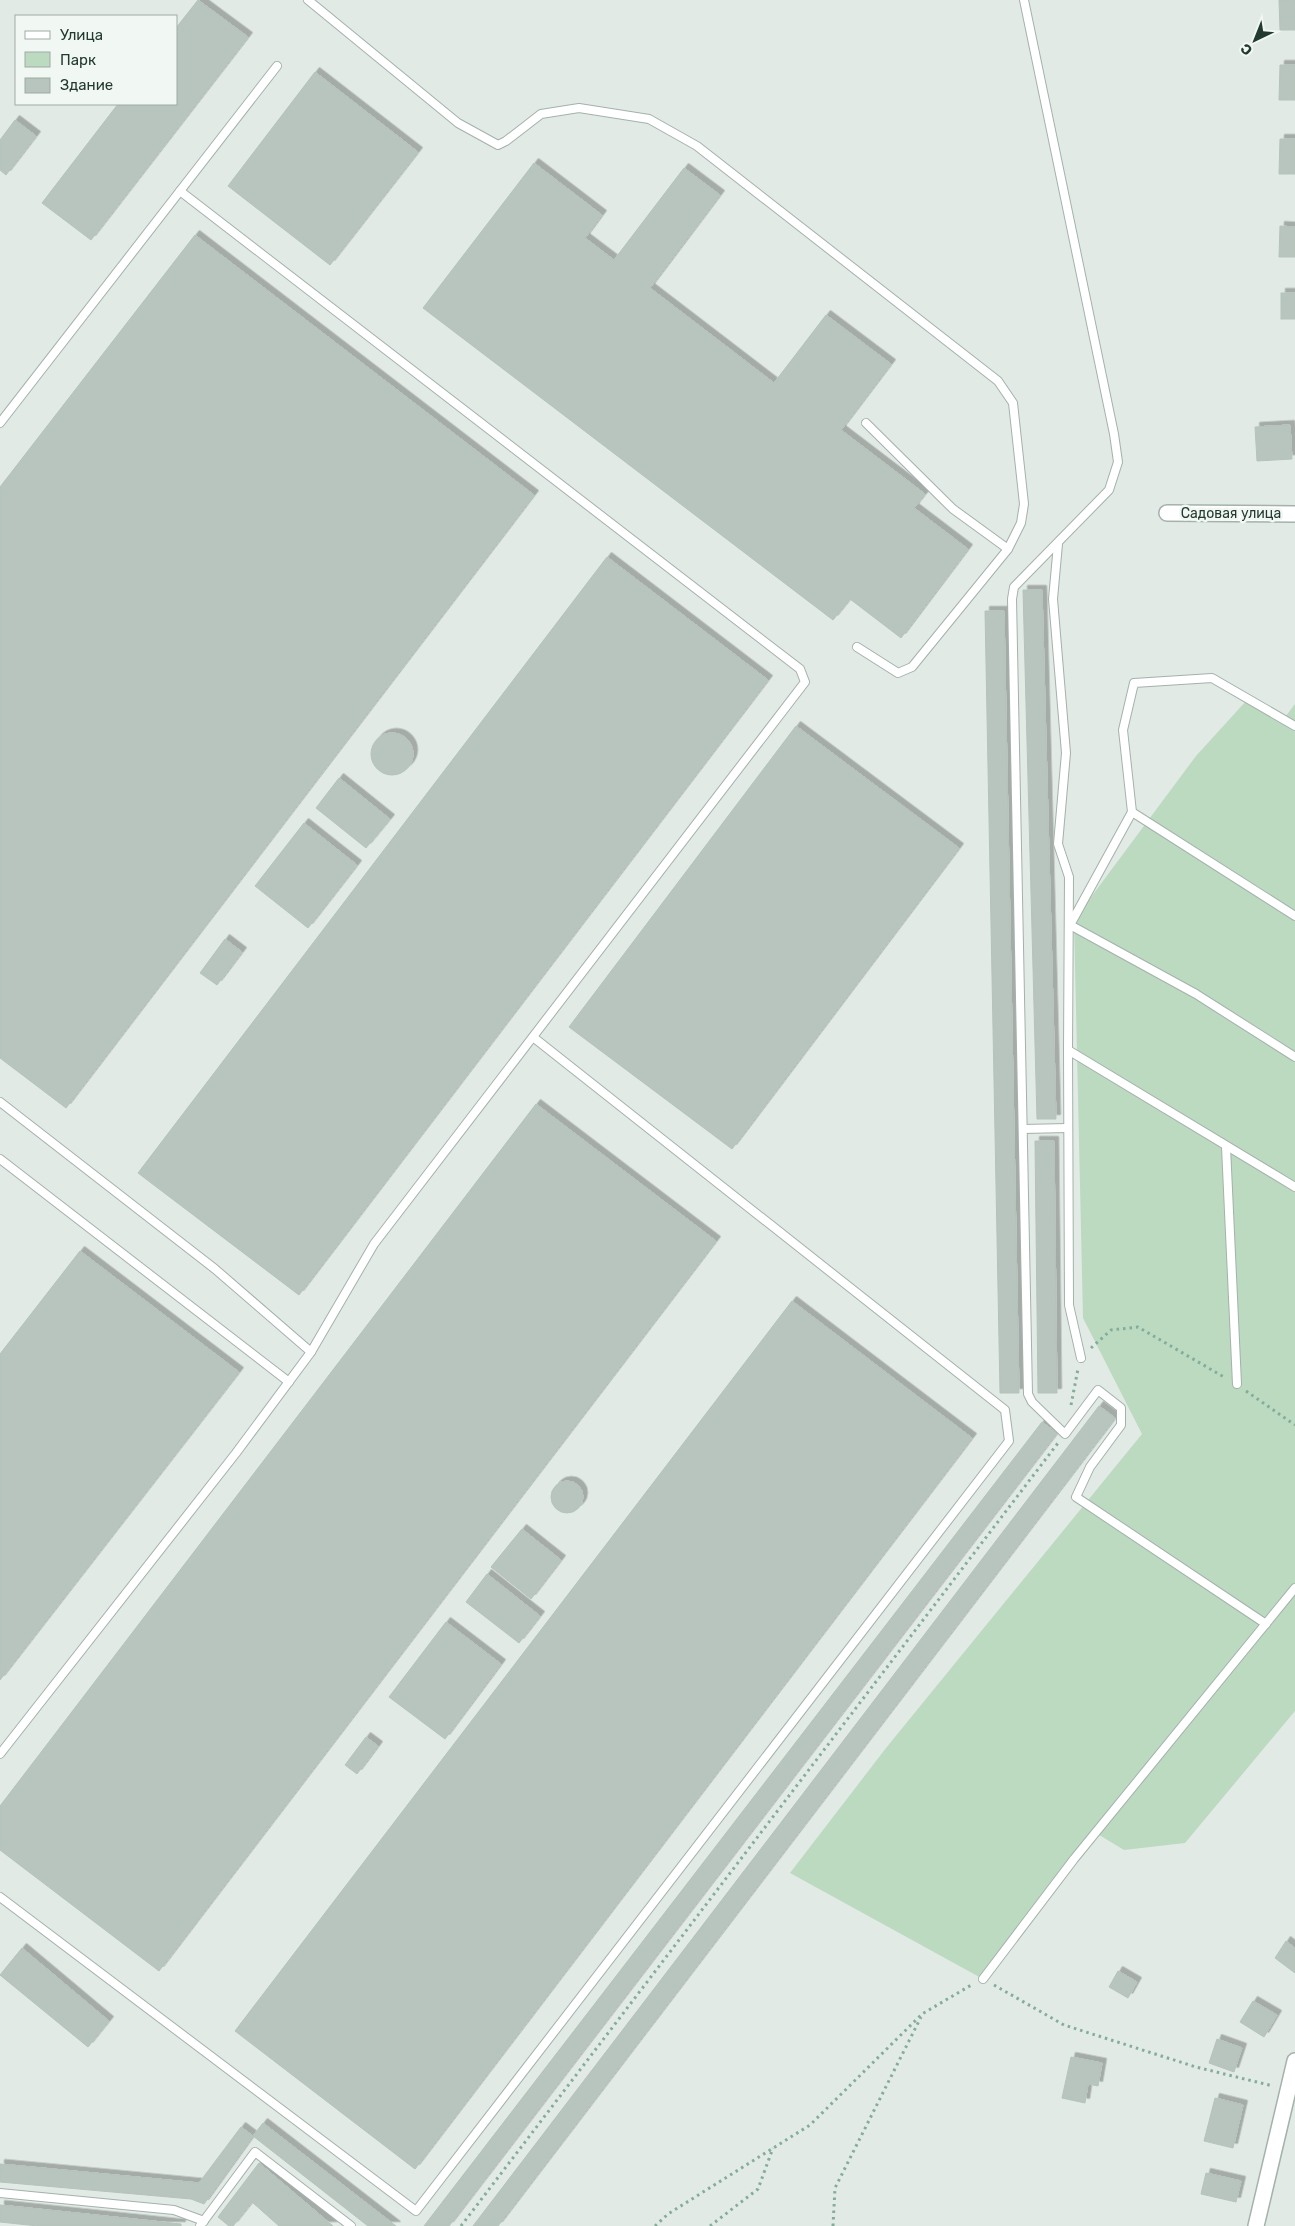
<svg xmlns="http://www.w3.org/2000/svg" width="1295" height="2226" viewBox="0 0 1295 2226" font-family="Rubik,sans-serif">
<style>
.green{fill:#bbdac0}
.building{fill:#b7c5be;stroke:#b4c3bb;filter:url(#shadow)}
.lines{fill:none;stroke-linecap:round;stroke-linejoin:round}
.service-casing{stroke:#a4b2ab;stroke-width:10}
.minor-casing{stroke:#a4b2ab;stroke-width:18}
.path{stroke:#84ac9a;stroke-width:3;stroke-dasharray:2.5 4;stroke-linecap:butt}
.service{stroke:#fff;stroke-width:8}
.minor{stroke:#fff;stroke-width:15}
.labels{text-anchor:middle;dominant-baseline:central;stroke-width:5;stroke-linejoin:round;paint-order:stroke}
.street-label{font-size:14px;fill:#233a30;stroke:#f1f7f3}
</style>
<defs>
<filter id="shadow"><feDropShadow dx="4.5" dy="-4.5" stdDeviation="0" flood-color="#0004"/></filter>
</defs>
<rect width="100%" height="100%" fill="#e1eae5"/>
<polygon class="green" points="1247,700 1285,717 1295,704 1295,1711 1185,1843 1124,1850 1096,1833 983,1979 790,1873 886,1748 1142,1434 1083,1318 1074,920 1196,756"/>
<g class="building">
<polygon points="198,0 248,37 91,240 42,203 118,104 176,104 176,28"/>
<polygon points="1279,0 1295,0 1295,30 1280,30"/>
<polygon points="1280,65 1295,65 1295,100 1279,100"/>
<polygon points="315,72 418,152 330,265 228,186"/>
<polygon points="15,120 36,136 6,175 0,170 0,140"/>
<polygon points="1280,139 1295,139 1295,174 1279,174"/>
<polygon points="534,163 602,215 585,238 614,260 684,168 720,195 650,288 774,383 826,315 891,364 841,430 925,494 914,508 968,549 901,638 850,599 833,620 423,308"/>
<polygon points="1280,226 1295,227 1295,257 1279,257"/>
<polygon points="195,235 534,495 66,1108 0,1058 0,487"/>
<rect x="1281" y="293" width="14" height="26"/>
<polygon points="1290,425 1292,459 1257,461 1255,427"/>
<polygon points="607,557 768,680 299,1295 138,1173"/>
<polygon points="1023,590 1042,590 1056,1119 1037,1119"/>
<polygon points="985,611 1004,611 1019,1393 1000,1393"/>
<polygon points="796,726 959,848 732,1149 569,1027"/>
<circle cx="392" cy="754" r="21"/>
<polygon points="339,778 390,819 366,848 316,808"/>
<polygon points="304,823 357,865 308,928 255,886"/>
<polygon points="225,939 242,952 217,985 200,973"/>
<polygon points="536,1104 716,1241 159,1971 0,1850 0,1806"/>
<polygon points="1035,1141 1054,1141 1057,1393 1038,1393"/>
<polygon points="80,1251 239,1372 0,1680 0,1354"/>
<polygon points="792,1301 972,1438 415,2169 235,2031"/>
<polygon points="1099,1406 1115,1418 498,2226 473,2226"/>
<polygon points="1042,1422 1057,1433 449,2226 424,2226"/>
<circle cx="567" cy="1497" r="16"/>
<polygon points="522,1529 561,1560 531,1599 491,1567"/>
<polygon points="487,1574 540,1616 519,1643 466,1602"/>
<polygon points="446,1622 501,1664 445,1739 389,1697"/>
<polygon points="366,1737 378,1746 357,1774 345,1765"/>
<polygon points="1286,1941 1295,1948 1295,1973 1275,1958"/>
<polygon points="22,1948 109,2021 88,2047 0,1975"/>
<polygon points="1118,1971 1137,1982 1128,1998 1109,1987"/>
<polygon points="1253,2001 1277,2015 1264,2037 1240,2022"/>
<polygon points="1217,2039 1242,2048 1234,2072 1209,2063"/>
<polygon points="1071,2057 1102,2063 1098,2086 1088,2084 1085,2103 1062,2098"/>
<polygon points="1215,2098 1243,2105 1233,2148 1204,2141"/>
<polygon points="263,2123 396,2226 368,2226 253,2136"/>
<polygon points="241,2127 253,2136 204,2204 191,2199 0,2182 0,2164 199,2183"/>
<polygon points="259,2163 333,2226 279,2226 252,2202 233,2226 229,2226 218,2217"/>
<polygon points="1206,2173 1241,2181 1236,2202 1201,2194"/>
<polygon points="0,2205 181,2224 181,2226 38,2226 0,2222"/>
</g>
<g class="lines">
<defs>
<g id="service">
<polyline points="308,0 458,123 498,145 506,141 541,114 579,108 649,119 697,146 998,381 1013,403 1024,504 1021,523 1008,549 912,667 898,673 857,647"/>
<polyline points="1024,0 1114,434 1118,462 1109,490 1014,587 1012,599 1028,1394 1032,1402 1065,1434 1098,1390 1121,1408 1121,1425 1090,1467 1076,1497 1266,1624"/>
<polyline points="0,423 277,66"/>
<polyline points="866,423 953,509 1008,549"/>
<polyline points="1058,544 1053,599 1066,753 1058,844 1069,877 1068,1050 1295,1187"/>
<polyline points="1295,726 1212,678 1134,683 1123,730 1132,812 1295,916"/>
<polyline points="1132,812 1070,925 1196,994 1295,1057"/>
<polyline points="1068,1050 1069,1305 1081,1358"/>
<polyline points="0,1102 215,1269 311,1352"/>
<polyline points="1023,1129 1068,1128"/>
<polyline points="1226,1147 1237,1384"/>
<polyline points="0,1159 289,1382"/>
<polyline points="0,1754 236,1453 311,1352 374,1244 805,682 800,669 180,191"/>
<polyline points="0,1897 416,2211 1009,1441 1005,1410 533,1037"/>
<polyline points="983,1979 1074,1859 1295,1588"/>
<polyline points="0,2193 174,2210 204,2221"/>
<polyline points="200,2226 255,2152 351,2226"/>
</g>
<g id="minor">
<polyline points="1167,513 1295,514"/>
<polyline points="1256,2226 1295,2061"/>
</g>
</defs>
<use href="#service" class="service-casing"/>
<use href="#minor" class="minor-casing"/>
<g class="path">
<polyline points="1091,1348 1111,1330 1138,1327 1224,1377"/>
<polyline points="1246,1391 1295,1425"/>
<polyline points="1071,1405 1078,1369"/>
<polyline points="994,1985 1064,2025 1196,2067 1273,2086"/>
<polyline points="461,2226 1058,1443"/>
<polyline points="655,2226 668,2214 810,2125 922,2014 973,1984"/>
<polyline points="710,2226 758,2189 773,2148"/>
<polyline points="833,2226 835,2188 921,2017"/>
</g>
<use href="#service" class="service"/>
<use href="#minor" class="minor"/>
</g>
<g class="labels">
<g class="street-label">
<text x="1231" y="513">Садовая улица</text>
</g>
</g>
<rect x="15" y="15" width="162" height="90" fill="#f1f7f3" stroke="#9faba5"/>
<rect x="25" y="31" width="25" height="8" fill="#ffffff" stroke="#9faba5"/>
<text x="60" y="40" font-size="15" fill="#233a30">Улица</text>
<rect x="25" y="52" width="25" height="15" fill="#bbdac0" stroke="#9faba5"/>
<text x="60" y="65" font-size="15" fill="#233a30">Парк</text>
<rect x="25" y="78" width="25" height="15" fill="#b7c5be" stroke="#9faba5"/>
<text x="60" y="90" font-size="15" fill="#233a30">Здание</text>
<g transform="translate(1255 40) rotate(223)" stroke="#f1f7f3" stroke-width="4" paint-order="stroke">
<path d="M0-4L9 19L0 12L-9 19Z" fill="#233a30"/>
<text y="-8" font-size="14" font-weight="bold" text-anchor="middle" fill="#233a30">С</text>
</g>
</svg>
